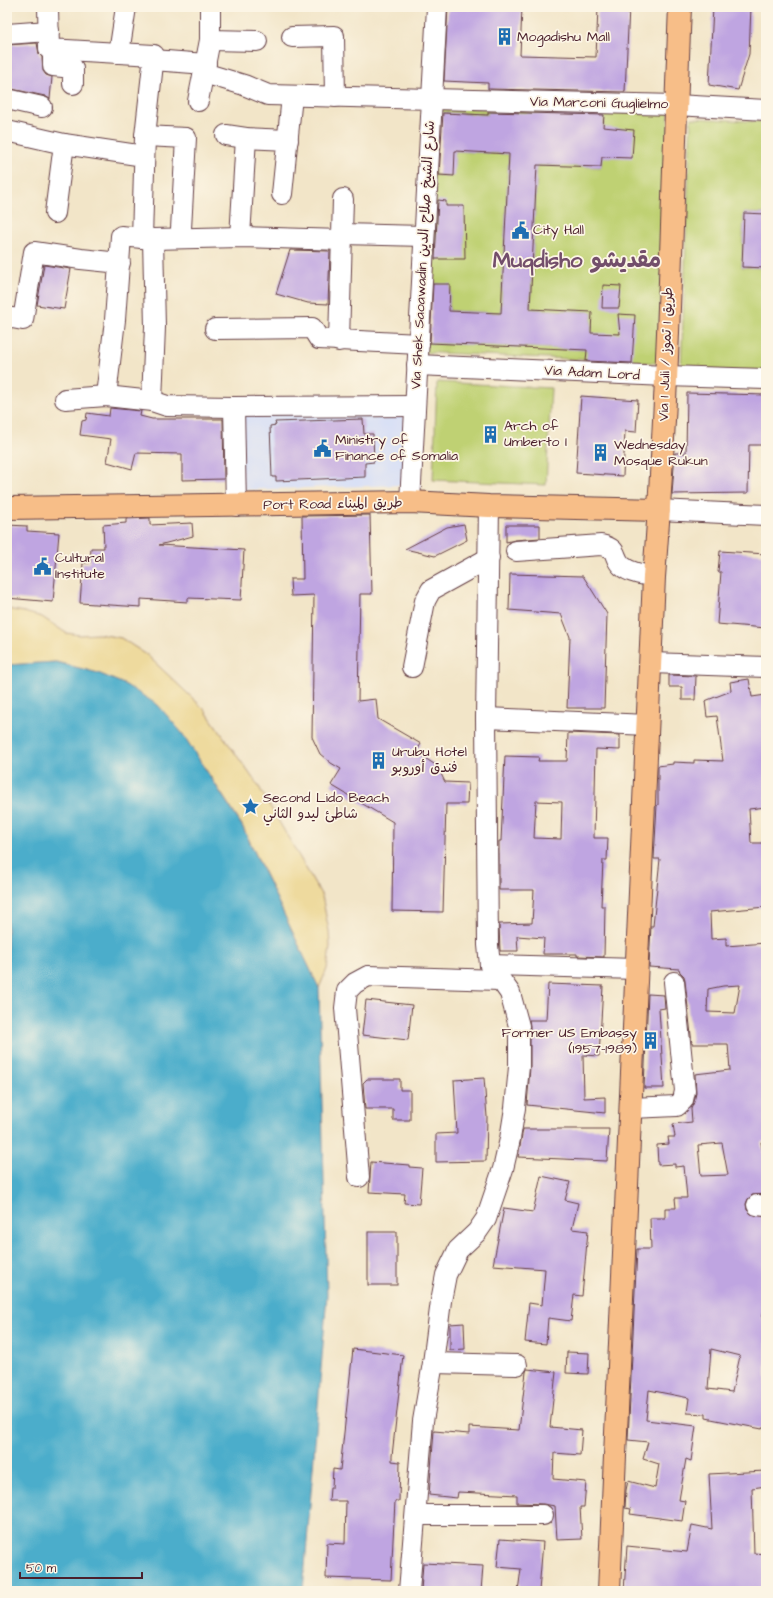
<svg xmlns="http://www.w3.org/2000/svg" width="773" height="1598" viewBox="0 0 773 1598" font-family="'Architects Daughter','Playpen Sans Arabic',sans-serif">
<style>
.built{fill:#cfdafa}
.green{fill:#bfd173;stroke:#84784f;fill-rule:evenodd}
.sand{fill:#eeda9e;stroke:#9c7c64}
.water{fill:#4cadcb;stroke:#4b667b}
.building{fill:#bfa5e1;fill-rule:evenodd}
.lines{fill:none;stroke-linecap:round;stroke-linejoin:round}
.minor-casing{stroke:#633d43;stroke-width:22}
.major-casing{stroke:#633d43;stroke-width:24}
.minor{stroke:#fff;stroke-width:20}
.major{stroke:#f7be88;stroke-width:22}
.labels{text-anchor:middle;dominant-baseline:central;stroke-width:3.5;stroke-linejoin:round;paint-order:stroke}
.poi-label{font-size:14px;fill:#4a1f2b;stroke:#fcf5e5;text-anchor:start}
.street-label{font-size:14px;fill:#4a1f2b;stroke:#fcf5e5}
.town-label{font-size:22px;font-weight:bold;fill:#734e6b;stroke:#fcf5e5}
</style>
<rect width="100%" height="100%" fill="#fcf5e5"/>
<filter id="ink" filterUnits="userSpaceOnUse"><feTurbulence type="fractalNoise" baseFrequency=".025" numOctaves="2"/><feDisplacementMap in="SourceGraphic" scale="8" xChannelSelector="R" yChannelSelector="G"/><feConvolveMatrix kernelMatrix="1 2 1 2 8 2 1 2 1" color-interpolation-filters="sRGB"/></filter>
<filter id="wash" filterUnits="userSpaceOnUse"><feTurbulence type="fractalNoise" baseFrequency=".012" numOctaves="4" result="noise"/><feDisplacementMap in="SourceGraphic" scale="16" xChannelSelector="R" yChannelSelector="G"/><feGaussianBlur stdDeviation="0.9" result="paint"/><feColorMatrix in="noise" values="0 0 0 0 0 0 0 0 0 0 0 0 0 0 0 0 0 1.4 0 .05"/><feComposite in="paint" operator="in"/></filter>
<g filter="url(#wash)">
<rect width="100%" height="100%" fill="#f2e5c8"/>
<polygon class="built" points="405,400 404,485 232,490 231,403"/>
<g class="green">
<path d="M426 108 669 112 658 363 417 352ZM437 112 604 120 601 167 537 165 530 309 592 312 590 350 420 342 422 283 450 285 449 311 501 313 509 154 455 151 453 176 435 175Z"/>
<polygon points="691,118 766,122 766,214 744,213 742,267 766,268 766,373 681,370"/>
<polygon points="437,382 551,388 546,485 433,480"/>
</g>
<polygon class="sand" points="7,609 24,612 42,617 66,633 80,635 99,634 121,638 147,655 204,709 259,787 322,896 329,931 330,947 327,969 319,988 242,825 182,733 126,685 98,673 56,662 7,665"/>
<polygon class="water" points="56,662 98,673 126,685 158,705 182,733 242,826 319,988 327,1295 303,1591 7,1591 7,665"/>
<g id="blocks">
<g class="building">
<polygon points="448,7 522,7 520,55 596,57 598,7 629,7 625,92 488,89 488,83 444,81"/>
<polygon points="713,7 751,7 749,54 738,90 709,85"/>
<polygon points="37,43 39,54 42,57 43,71 46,75 52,77 50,99 45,96 7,88 7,45"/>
<polygon points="488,112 604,115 603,127 634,130 632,158 602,157 601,167 537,165 530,309 592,312 591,333 620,334 618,314 635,315 632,363 586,361 587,350 430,343 433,284 450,284 449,311 501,313 509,154 455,151 454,176 439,175 443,113 488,115"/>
<polygon points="438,200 446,201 446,206 464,206 465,259 435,259"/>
<polygon points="744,213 766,214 766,268 742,267"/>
<polygon points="290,250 330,251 328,304 308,303 276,294"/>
<polygon points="44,265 71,269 64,309 37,305"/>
<polygon points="603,285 621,286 619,308 602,308"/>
<polygon points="687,393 766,395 766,445 749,445 748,493 672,494 675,453 686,453"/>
<polygon points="581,396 638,400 636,432 625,431 623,476 576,473"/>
<polygon points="110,408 141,411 140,416 152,419 223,419 224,479 182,480 182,454 136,453 132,469 107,462 111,439 80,435 82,421 86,420 87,413 109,416"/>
<polygon points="363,419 364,434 373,434 374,462 365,463 365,477 276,481 276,477 272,477 270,426 276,425 275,422"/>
<polygon points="370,515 372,594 360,594 358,701 376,699 378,719 421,744 416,752 437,766 445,782 468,783 467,804 446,804 443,912 392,911 393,822 331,785 341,769 331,763 320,754 312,737 314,595 291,596 290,579 303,579 302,516"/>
<polygon points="150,518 150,525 192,523 193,536 159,545 244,550 241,600 188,598 188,602 141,599 141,607 80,603 83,563 90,563 91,548 104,548 103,525 126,523 126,519"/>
<polygon points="464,524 467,540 435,556 405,549 447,527"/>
<polygon points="7,525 27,526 27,531 59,533 53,602 7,598"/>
<polygon points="506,525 540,525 540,538 515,540 506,542"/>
<polygon points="720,551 766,554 766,628 717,624 721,572 718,572"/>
<polygon points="510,574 583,576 607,614 604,708 567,708 570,637 561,614 509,610"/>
<polygon points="669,675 696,676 695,700 682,700 682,687 669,687"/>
<path d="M749 679 752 697 766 695V807L749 809 751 843H766V907L710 912 711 939 726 938V946L766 943V1141L761 1142 765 1164H766V1194L752 1195 748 1199 746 1204 747 1210 751 1214 766 1217V1303L762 1319 766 1320V1428H762V1429L706 1418V1414L687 1413 689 1398 649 1390 646 1420 696 1426 691 1461 686 1459 679 1500 685 1501 682 1521 630 1514 631 1509 625 1508 626 1490 628 1481 655 1488 659 1464 643 1459 648 1442 628 1440 637 1249H651L650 1218H665V1208H676L675 1198H687L684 1166 675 1167V1164L658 1165 657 1145 669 1144 668 1137H675L673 1124 692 1122 691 1109 694 1102 696 1093 695 1074 730 1070 728 1044H692L685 981 684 976 680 972 679 969 649 967 651 926H653L660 859H654L657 805H658V766L673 764V762L694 763V760L723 761 717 716 707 717 705 701 731 691 730 682ZM740 985 735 1013 707 1012 708 989 723 986ZM722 1143 728 1175 701 1176 698 1145ZM711 1349 740 1356 732 1392 708 1389Z"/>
<path d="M568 733 620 735V750L596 749 594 838H608L607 860H603L601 906H605L604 957 577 956V954H543L544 938 517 936 518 951H500L499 924 532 923 534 890H499V841H501L505 756 539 757 538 761H567ZM536 801 562 802 561 839 534 838Z"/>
<polygon points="548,984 603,986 599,1056 583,1055 584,1098 605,1097 605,1113 527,1105 530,1067 530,1026 529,1020 546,1020"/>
<polygon points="648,994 664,995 665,1008 659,1009 664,1088 644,1088"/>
<polygon points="366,1000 412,1005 408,1040 362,1035"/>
<polygon points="484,1078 487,1117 486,1161 436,1162 436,1134 457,1133 454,1080"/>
<polygon points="367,1079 400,1079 400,1090 410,1090 410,1120 393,1120 393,1109 365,1109 363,1083"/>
<polygon points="523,1129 609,1129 607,1161 518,1157"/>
<polygon points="371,1162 409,1165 409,1167 422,1168 419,1204 404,1203 405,1194 369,1192"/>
<polygon points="541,1176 570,1182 565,1200 578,1203 572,1229 588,1231 582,1296 574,1295 571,1321 548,1318 546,1344 525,1342 529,1303 542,1305 545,1269 493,1265 504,1208 533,1212"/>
<rect x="368" y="1232" width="29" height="53"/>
<polygon points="464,1323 465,1349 450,1350 450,1324"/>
<polygon points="353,1349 403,1355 392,1456 392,1461 400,1462 399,1501 395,1501 391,1580 326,1578 327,1543 345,1544 346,1501 329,1501 330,1488 332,1488 333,1469 340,1470"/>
<polygon points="567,1352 589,1353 588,1374 566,1373"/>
<polygon points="527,1369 556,1372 550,1427 582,1430 580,1455 554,1453 553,1479 586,1482 584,1507 580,1507 582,1539 557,1540 555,1506 543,1504 517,1503 517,1495 458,1492 457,1498 429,1495 434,1431 469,1434 469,1427 519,1430 526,1372"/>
<polygon points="765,1471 766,1486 752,1488 754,1553 766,1554 766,1585 763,1585 763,1591 624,1591 627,1546 687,1552 692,1525 712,1529 709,1474"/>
<polygon points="500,1539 543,1542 539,1591 518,1591 521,1569 497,1567"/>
<polygon points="423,1563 483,1566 481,1591 421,1591"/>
</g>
</g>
</g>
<g filter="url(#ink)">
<use href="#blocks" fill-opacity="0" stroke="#633d43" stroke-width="1"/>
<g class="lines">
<defs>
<g id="minor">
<polyline points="48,7 49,49 154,55 145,136 142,238"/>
<polyline points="7,34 49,31"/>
<polyline points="292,37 334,36 335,97"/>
<polyline points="210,40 257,41"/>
<polyline points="53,49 53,66 73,68 73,84"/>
<polyline points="119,53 126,7"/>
<polyline points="153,60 206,64"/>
<polyline points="204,73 244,85 268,95 676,105 766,110"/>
<polyline points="7,99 42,107"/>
<polyline points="198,101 210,40 210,7"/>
<polyline points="7,131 64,144 144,156"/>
<polyline points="226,135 246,138 288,140"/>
<polyline points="145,136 186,138 181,229"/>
<polyline points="282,194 292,96"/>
<polyline points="55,213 64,144"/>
<polyline points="342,234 424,236"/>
<polyline points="240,237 246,138"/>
<polyline points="7,317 23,320 34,252 81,259 120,263"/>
<polyline points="215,329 312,328 319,339 419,344"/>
<polyline points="339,341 343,199"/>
<polyline points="417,365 666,376 766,379"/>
<polyline points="106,396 115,320 121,236 153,239 240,237 342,240"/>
<polyline points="65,399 106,396 152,401 167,406 234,407 415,406"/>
<polyline points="152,401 155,327 153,239"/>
<polyline points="234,407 236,506"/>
<polyline points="410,502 437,7"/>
<polyline points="659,510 766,515"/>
<path d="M516 551 601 545C620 549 612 557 622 566 630 573 644 575 654 577"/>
<polyline points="651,663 766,667"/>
<polyline points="412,667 425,601 431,590 489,558"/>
<polyline points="486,718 648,725"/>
<polyline points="490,965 637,969"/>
<polyline points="631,1108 677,1106 683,1100 685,1091 674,982"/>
<polyline points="359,1177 345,1008 347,991 355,983 368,976 500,980"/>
<polyline points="757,1205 766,1206"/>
<polyline points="433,1363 517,1365"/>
<polyline points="416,1515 543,1515"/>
<polyline points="409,1591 423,1421 433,1363 441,1301 446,1275 458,1250 477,1232 486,1219 503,1169 510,1139 515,1108 519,1067 519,1026 510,993 490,965 488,945 486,718 489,506"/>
</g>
<g id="major">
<polyline points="7,508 410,502 489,506 659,510"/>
<path d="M609 1591 654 577C669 388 672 197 680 7"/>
</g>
</defs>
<use href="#minor" class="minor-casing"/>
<use href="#major" class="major-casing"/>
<use href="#minor" class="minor"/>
<use href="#major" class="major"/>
</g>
</g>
<defs>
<symbol id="building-bare" viewBox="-9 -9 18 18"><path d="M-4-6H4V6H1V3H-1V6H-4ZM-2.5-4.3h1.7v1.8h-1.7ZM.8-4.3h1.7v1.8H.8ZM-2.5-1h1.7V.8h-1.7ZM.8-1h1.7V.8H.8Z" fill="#1f6fb2" stroke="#fcf5e5" stroke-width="2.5" paint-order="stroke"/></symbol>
<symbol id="civic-bare" viewBox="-9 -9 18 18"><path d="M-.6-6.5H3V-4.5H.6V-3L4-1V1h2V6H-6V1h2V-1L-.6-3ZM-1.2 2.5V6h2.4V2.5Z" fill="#1f6fb2" stroke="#fcf5e5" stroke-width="2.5" paint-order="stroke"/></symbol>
<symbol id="sight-bare" viewBox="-9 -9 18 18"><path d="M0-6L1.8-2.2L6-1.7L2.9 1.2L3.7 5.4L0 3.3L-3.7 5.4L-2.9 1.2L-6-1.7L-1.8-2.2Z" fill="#1f6fb2" stroke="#fcf5e5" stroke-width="2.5" paint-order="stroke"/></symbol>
</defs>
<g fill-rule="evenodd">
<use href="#building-bare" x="492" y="24" width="25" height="25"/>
<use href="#civic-bare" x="508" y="218" width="25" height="25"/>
<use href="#building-bare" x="478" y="422" width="25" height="25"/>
<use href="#civic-bare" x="310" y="436" width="25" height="25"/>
<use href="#building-bare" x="588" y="440" width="25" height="25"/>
<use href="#civic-bare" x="30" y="554" width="25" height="25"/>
<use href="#building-bare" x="366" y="748" width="25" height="25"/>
<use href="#sight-bare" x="238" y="794" width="25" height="25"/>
<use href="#building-bare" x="638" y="1028" width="25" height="25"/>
</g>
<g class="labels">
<g class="poi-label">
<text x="517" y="37">Mogadishu Mall</text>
<text x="533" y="230">City Hall</text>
<text x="504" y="426">Arch of<tspan x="504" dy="16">Umberto I</tspan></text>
<text x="335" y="440">Ministry of<tspan x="335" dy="16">Finance of Somalia</tspan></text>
<text x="614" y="445">Wednesday<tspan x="614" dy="16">Mosque Rukun</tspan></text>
<text x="55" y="558">Cultural<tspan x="55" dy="16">Institute</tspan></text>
<text x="392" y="752">Urubu Hotel<tspan x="392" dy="16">فندق أوروبو</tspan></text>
<text x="263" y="798">Second Lido Beach<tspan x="263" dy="16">شاطئ ليدو الثاني</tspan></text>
<text x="637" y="1033" text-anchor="end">Former US Embassy<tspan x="637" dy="16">(1957-1989)</tspan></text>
</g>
<g class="street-label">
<text transform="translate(599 103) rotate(1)">Via Marconi Guglielmo</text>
<text transform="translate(423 255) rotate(-87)">Via Shek Saoawadin شارع الشيخ صلاح الدين</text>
<text transform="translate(666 354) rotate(-88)">Via 1 Juli / طريق 1 تموز</text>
<text transform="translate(592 373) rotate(3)">Via Adam Lord</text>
<text transform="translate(333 504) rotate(-1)">Port Road طريق الميناء</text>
</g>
<g class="town-label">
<text x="577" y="260">Muqdisho مقديشو</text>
</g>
</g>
<rect width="773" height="1598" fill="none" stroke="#fcf5e5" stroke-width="24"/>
<path d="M20 1572v6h122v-6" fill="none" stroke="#4a1f2b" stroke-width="2"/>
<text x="26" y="1572" font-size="12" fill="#4a1f2b" stroke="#fcf5e5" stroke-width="3" paint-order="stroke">50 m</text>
</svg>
